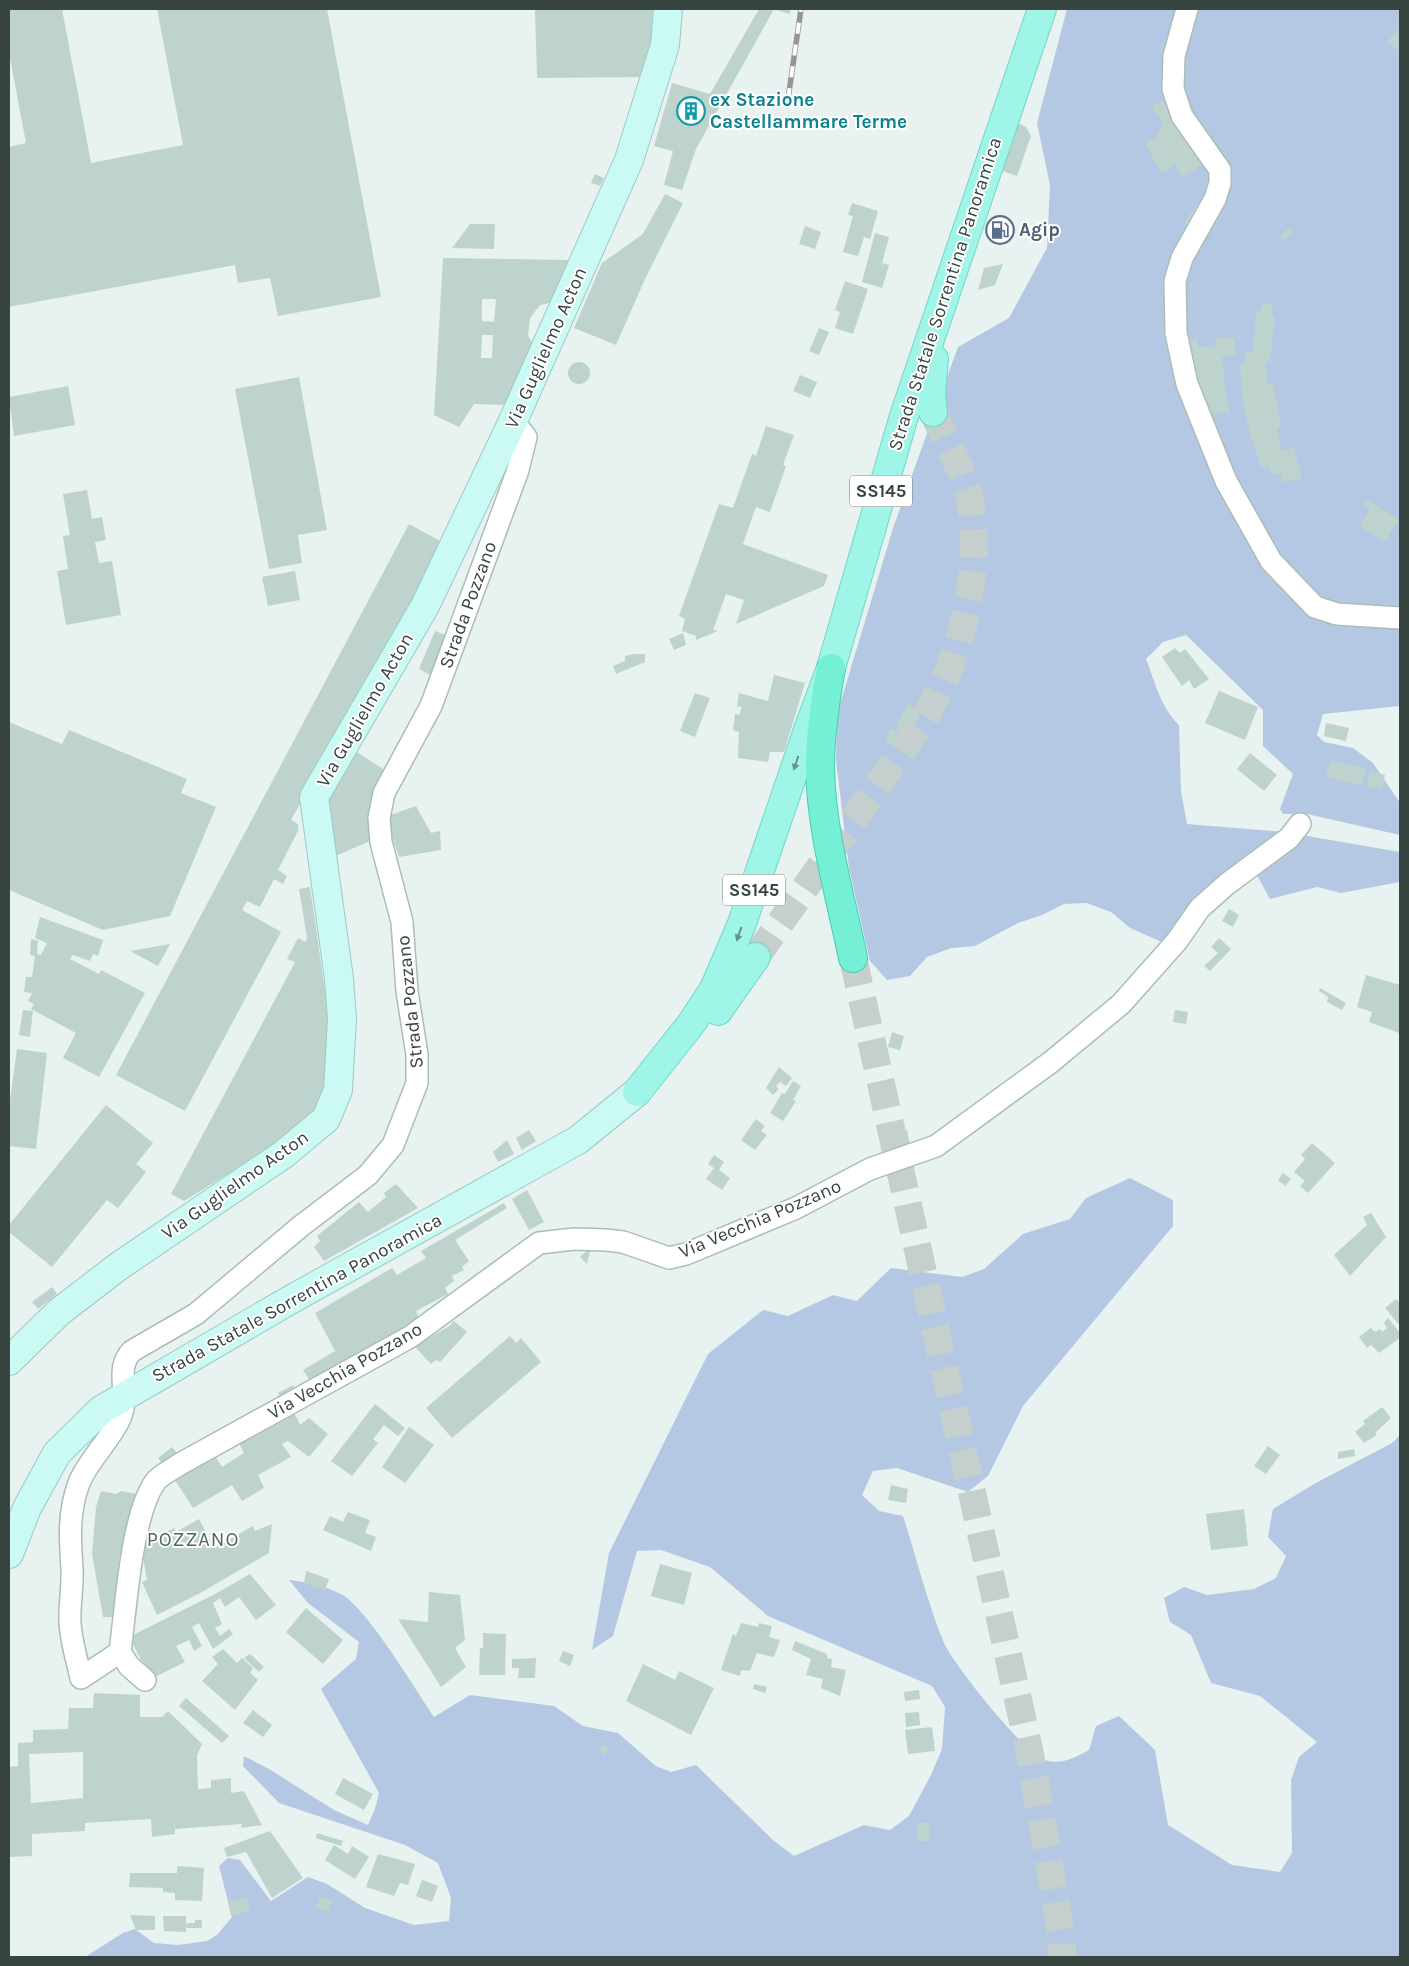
<svg xmlns="http://www.w3.org/2000/svg" width="1409" height="1966" viewBox="0 0 1409 1966" font-family="Karla,sans-serif">
<style>
.green{fill:#b4c8e3}
.building{fill:#bed3cd;fill-rule:evenodd}
.lines{fill:none;stroke-linecap:round;stroke-linejoin:round}
.primary-tunnel{stroke:#c5cfcd;stroke-width:28;stroke-dasharray:28 14;stroke-linecap:butt}
.highway-tunnel{stroke:#c5cfcd;stroke-width:28;stroke-dasharray:28 14;stroke-linecap:butt}
.street-casing{stroke:#abbdb9;stroke-width:24}
.secondary-casing{stroke:#99cbc4;stroke-width:30}
.primary-casing{stroke:#70d8c7;stroke-width:30}
.highway-casing{stroke:#46ceae;stroke-width:30}
.street{stroke:#fff;stroke-width:21}
.secondary{stroke:#cbf9f4;stroke-width:28}
.primary{stroke:#9ff5e7;stroke-width:28}
.highway{stroke:#75f0d7;stroke-width:28}
.rail-casing{stroke:#969696;stroke-width:5.5}
.rail{stroke:#fff;stroke-width:4;stroke-dasharray:11;stroke-linecap:butt}
.oneway{fill:#66948c}
.labels{text-anchor:middle;dominant-baseline:central;stroke-width:4;stroke-linejoin:round;paint-order:stroke}
.shield{fill:#fff;stroke:#737d7a;stroke-width:1}
.shield-label{font-size:18px;font-weight:bold;fill:#374541}
.culture-label{font-size:19px;font-weight:bold;fill:#0d838f;stroke:#fff;text-anchor:start}
.service-label{font-size:19px;font-weight:bold;fill:#4e5e75;stroke:#fff;text-anchor:start}
.street-label{font-size:19px;fill:#374541;stroke:#fff}
.neighbourhood-label{font-size:20px;letter-spacing:1px;fill:#4f6760;stroke:#fff}
</style>
<rect width="100%" height="100%" fill="#e8f2f0"/>
<g class="green">
<path d="M1067 9H1400V706L1323 714 1317 735 1324 742 1353 748 1373 763 1400 803V835L1307 814H1283L1280 809 1293 774 1263 746V710L1186 635 1163 642 1146 659C1155 682 1161 708 1179 725L1181 791 1187 824 1284 832 1400 852V882L1341 893 1317 887 1270 899 1258 877 1242 858 1210 887 1162 942 1130 928 1111 912 1087 903 1064 904 1042 915 1018 923 975 946 951 948 927 957 910 976 887 980 870 961 849 868 836 760 837 714 893 528 958 347 1009 318 1047 248 1050 185 1037 123Z"/>
<path d="M1130 1178 1173 1200V1226L1023 1406 988 1476 968 1492 897 1468 873 1471 862 1495 879 1511 903 1516C916 1556 928 1605 944 1643 953 1664 1023 1751 1042 1759 1059 1766 1075 1758 1089 1750L1096 1726 1119 1716 1155 1750 1168 1825 1232 1865 1280 1872 1292 1853 1291 1780 1299 1757 1317 1742 1260 1696 1211 1683 1191 1635 1170 1622 1164 1598 1184 1587 1207 1595 1254 1589 1276 1578 1286 1556 1268 1537 1273 1509 1314 1484 1392 1443 1400 1435V1957H85L123 1933 135 1929 154 1943 178 1945 207 1941 217 1935 232 1917 219 1866 228 1858 240 1860 271 1901 308 1877 327 1884 365 1908 414 1925 449 1921 451 1898 438 1863 405 1845 279 1803 243 1766 244 1756 269 1769 334 1810 368 1825 375 1809 379 1793 321 1689 356 1659 359 1642 308 1603 289 1580C307 1582 325 1586 341 1594 366 1607 416 1690 434 1717L470 1695 554 1706 583 1726 618 1733 656 1766 671 1772 696 1765 774 1841 794 1856 864 1825 890 1830 909 1816 931 1775 942 1749 945 1707 932 1686 768 1616 710 1567 661 1550 637 1551 613 1636 592 1650 609 1553 708 1354 763 1310 788 1316 833 1295 857 1301 891 1268 962 1277 984 1269 1023 1234 1070 1219 1086 1198Z"/>
</g>
<g class="building">
<polygon points="9,9 62,9 91,163 183,145 157,9 327,9 381,297 278,316 270,278 238,283 235,265 9,307 9,147 26,143 9,53"/>
<polygon points="535,9 657,9 652,45 643,77 537,78"/>
<polygon points="759,9 791,9 789,14 774,9 696,149 682,190 664,185 673,151 654,146 672,83 710,94"/>
<polygon points="1398,29 1400,31 1400,52 1387,42"/>
<polygon points="1161,100 1177,119 1204,164 1182,177 1175,165 1162,174 1145,143 1158,136 1156,133 1161,129 1161,118 1151,109"/>
<polygon points="1018,123 1026,127 1031,136 1017,176 1002,171"/>
<polygon points="595,174 604,178 600,186 591,183"/>
<polygon points="665,194 683,203 645,279 616,345 574,328 602,263 643,234"/>
<polygon points="1199,202 1205,207 1194,228 1184,223"/>
<polygon points="852,203 878,211 870,239 864,237 858,256 843,252 853,216 848,215"/>
<polygon points="470,224 495,224 494,249 452,248"/>
<polygon points="805,226 821,232 815,249 799,244"/>
<polygon points="1289,228 1293,232 1284,241 1280,236"/>
<polygon points="875,233 889,237 882,263 889,265 882,288 862,282"/>
<path d="M443 258 572 260 553 302 540 305 530 318 528 336 536 348 508 405 474 404 459 427 434 415ZM482 299H496L494 322 482 321ZM482 335H493L492 358H481Z"/>
<polygon points="1003,264 995,285 978,290 984,268"/>
<polygon points="845,281 868,289 853,334 835,328 840,312 835,310"/>
<polygon points="1263,304 1270,304 1273,308 1272,316 1275,316 1270,361 1265,362 1268,384 1273,383 1281,426 1277,428 1282,451 1294,447 1302,478 1283,483 1281,473 1272,475 1269,467 1262,469 1247,423 1243,402 1240,365 1246,363 1246,352 1253,351 1256,313 1260,311"/>
<polygon points="819,328 829,332 819,355 809,351"/>
<polygon points="1216,338 1235,338 1235,356 1222,357 1227,403 1231,412 1206,414 1183,339 1198,340 1198,347 1214,347"/>
<circle cx="579" cy="373" r="11"/>
<polygon points="800,375 817,382 810,398 793,391"/>
<polygon points="299,377 327,530 298,535 302,563 269,569 235,389"/>
<polygon points="68,386 75,425 14,436 9,397"/>
<polygon points="766,426 794,435 783,465 786,466 770,512 756,507 743,544 828,575 824,586 736,624 744,600 726,594 713,630 718,631 696,640 696,636 682,631 685,619 679,616 719,504 733,508 752,454 756,456"/>
<polygon points="87,490 92,519 102,517 106,540 95,542 99,563 112,561 121,615 66,625 57,571 68,569 63,536 70,535 63,494"/>
<polygon points="1366,499 1399,519 1385,542 1360,526 1370,509 1363,505"/>
<polygon points="409,524 444,543 291,820 298,824 298,831 278,870 287,876 283,884 274,879 260,907 247,901 242,910 281,932 185,1111 116,1075"/>
<polygon points="295,571 300,600 268,606 262,577"/>
<polygon points="435,631 450,637 432,676 419,669"/>
<polygon points="683,633 686,645 674,650 669,639"/>
<polygon points="1175,648 1180,653 1185,649 1209,679 1194,689 1189,680 1182,686 1162,657"/>
<polygon points="634,654 645,654 645,662 616,674 613,666 625,661 625,656"/>
<polygon points="774,675 805,683 784,752 770,752 768,762 738,758 739,732 733,730 735,714 739,715 742,707 737,706 739,693 768,701"/>
<polygon points="1219,691 1258,707 1245,740 1205,723"/>
<polygon points="695,693 710,698 695,737 680,731"/>
<polygon points="907,703 922,710 911,735 896,729"/>
<polygon points="9,722 62,744 69,730 187,779 181,793 216,807 170,916 103,930 9,890"/>
<polygon points="1326,723 1349,728 1346,741 1324,736"/>
<polygon points="890,729 906,734 901,748 885,742"/>
<polygon points="352,749 386,771 370,841 331,858 325,810 328,791"/>
<polygon points="1250,753 1277,775 1264,791 1237,769"/>
<polygon points="1330,760 1366,768 1361,786 1326,777"/>
<polygon points="1370,771 1385,775 1382,790 1367,786"/>
<polygon points="416,806 431,833 440,831 441,850 399,857 385,817"/>
<polygon points="310,887 334,1053 331,1077 318,1107 300,1130 184,1201 171,1194 293,966 295,962 287,959 298,938 305,942 307,938 299,889"/>
<polygon points="1229,909 1239,915 1233,927 1222,921"/>
<polygon points="40,917 103,940 98,956 93,954 90,961 73,955 70,959 99,974 101,970 145,993 99,1077 63,1058 76,1033 31,1009 34,1004 28,1001 32,993 24,992 26,977 32,977 35,956 30,955 31,939 38,941 37,954 41,955 47,943 35,938"/>
<polygon points="1219,938 1231,949 1210,971 1204,966 1218,953 1211,947"/>
<polygon points="170,944 158,966 130,951"/>
<polygon points="1366,975 1400,985 1399,1033 1369,1022 1372,1012 1357,1007"/>
<polygon points="1320,988 1346,1003 1342,1010 1327,1002 1328,997 1319,991"/>
<polygon points="23,1010 33,1011 30,1037 19,1035"/>
<polygon points="1175,1010 1188,1012 1186,1024 1173,1022"/>
<polygon points="892,1032 904,1036 900,1050 888,1047"/>
<polygon points="17,1049 47,1053 36,1149 9,1146 9,1108"/>
<polygon points="779,1067 792,1078 786,1086 780,1082 776,1086 779,1089 773,1095 766,1088"/>
<polygon points="793,1081 801,1086 793,1100 796,1101 783,1121 770,1113 782,1093 785,1094"/>
<polygon points="106,1105 153,1143 136,1164 146,1172 118,1208 107,1200 52,1267 9,1232 9,1225"/>
<polygon points="756,1119 765,1126 761,1131 767,1135 755,1150 741,1140"/>
<polygon points="529,1130 536,1141 522,1150 516,1138"/>
<polygon points="907,1130 910,1145 891,1149 889,1134"/>
<polygon points="507,1140 514,1154 498,1162 493,1152"/>
<polygon points="1312,1143 1335,1163 1308,1193 1300,1186 1305,1181 1294,1172 1305,1159 1301,1155"/>
<polygon points="714,1155 724,1162 719,1170 730,1178 722,1190 706,1179 714,1168 708,1164"/>
<polygon points="1283,1173 1291,1179 1285,1186 1278,1180"/>
<polygon points="396,1184 418,1208 324,1261 314,1247 320,1241 317,1236 359,1202 368,1212 386,1197 384,1193"/>
<polygon points="527,1190 544,1222 529,1230 512,1199"/>
<polygon points="504,1203 507,1208 455,1240 469,1261 462,1267 464,1270 452,1276 454,1281 445,1288 448,1294 416,1311 420,1320 312,1384 303,1370 335,1351 315,1313 392,1268 397,1275 426,1258 421,1251"/>
<polygon points="1371,1213 1386,1237 1350,1276 1334,1255 1367,1225 1363,1217"/>
<polygon points="591,1247 587,1264 580,1257"/>
<polygon points="52,1287 57,1294 38,1309 32,1302"/>
<polygon points="1396,1299 1400,1303 1400,1326 1385,1308"/>
<polygon points="1388,1318 1400,1333 1400,1338 1379,1353 1371,1345 1367,1348 1359,1337 1371,1328 1375,1332 1380,1329 1382,1332 1387,1328 1384,1323"/>
<polygon points="454,1321 467,1332 440,1362 436,1360 431,1364 414,1346 448,1327"/>
<polygon points="510,1336 516,1343 521,1338 541,1362 452,1438 426,1408"/>
<polygon points="293,1385 297,1393 283,1401 278,1393"/>
<polygon points="375,1404 405,1428 398,1436 384,1425 373,1439 378,1443 352,1476 331,1461"/>
<polygon points="1382,1407 1391,1418 1375,1433 1377,1435 1364,1443 1355,1432 1365,1424 1363,1421"/>
<polygon points="293,1410 300,1425 309,1418 328,1434 309,1457 288,1441 282,1444 291,1457 258,1475 264,1488 242,1501 232,1485 193,1508 173,1477 214,1454 222,1467 244,1453 238,1441"/>
<polygon points="409,1427 434,1445 405,1483 382,1467"/>
<polygon points="1268,1446 1280,1455 1266,1474 1254,1466"/>
<polygon points="172,1447 181,1458 165,1467 158,1458"/>
<polygon points="1354,1449 1355,1456 1338,1459 1338,1452"/>
<polygon points="891,1485 908,1489 906,1503 888,1500"/>
<polygon points="101,1491 116,1494 121,1491 137,1494 120,1554 115,1617 103,1617 92,1554 96,1507"/>
<polygon points="1244,1509 1248,1546 1211,1550 1206,1514"/>
<polygon points="348,1512 370,1520 365,1533 376,1537 371,1551 323,1530 330,1516 343,1522"/>
<polygon points="199,1519 214,1548 253,1526 255,1531 272,1524 269,1553 202,1592 157,1615 142,1582 147,1580 144,1563 144,1544 174,1528 176,1532"/>
<polygon points="660,1564 692,1573 684,1605 651,1596"/>
<polygon points="306,1571 329,1579 325,1590 304,1583"/>
<polygon points="250,1574 276,1605 256,1620 239,1597 225,1607 220,1598 213,1603 222,1624 215,1628 220,1636 229,1629 233,1634 213,1649 199,1623 192,1627 202,1646 194,1651 189,1640 176,1646 185,1662 151,1679 129,1637 217,1593"/>
<polygon points="429,1592 460,1595 465,1640 455,1648 466,1667 441,1687 398,1619 428,1622"/>
<polygon points="306,1608 343,1640 323,1664 286,1632"/>
<polygon points="741,1623 758,1627 759,1623 772,1626 769,1637 780,1640 774,1657 757,1653 750,1671 741,1670 740,1676 721,1670 733,1634 736,1636"/>
<polygon points="483,1633 506,1634 505,1675 479,1675 480,1648 483,1648"/>
<polygon points="795,1641 827,1654 827,1658 832,1659 831,1667 846,1670 840,1696 821,1688 823,1679 806,1675 811,1659 792,1650"/>
<polygon points="223,1649 237,1663 242,1658 253,1668 250,1673 258,1680 235,1710 202,1681 218,1664 212,1657"/>
<polygon points="563,1651 574,1655 570,1666 559,1661"/>
<polygon points="250,1654 264,1667 259,1672 244,1658"/>
<polygon points="536,1658 535,1678 518,1678 519,1668 512,1668 512,1659"/>
<polygon points="643,1664 675,1680 679,1671 714,1688 691,1735 626,1701"/>
<polygon points="754,1684 767,1687 765,1693 753,1689"/>
<polygon points="919,1690 920,1699 905,1701 904,1692"/>
<path d="M94 1693 140 1695V1717H162L168 1711 202 1744 197 1755 198 1789 211 1788V1780L231 1778V1793L244 1791 262 1825 241 1828 242 1824 175 1829V1834L152 1837 151 1819 85 1823V1831L32 1834V1856L9 1857V1767L18 1766V1743L33 1742V1730L68 1729 69 1708H93ZM83 1752V1798L31 1803 29 1754Z"/>
<polygon points="186,1698 229,1736 222,1743 179,1706"/>
<polygon points="253,1710 272,1725 263,1737 243,1723"/>
<polygon points="919,1712 920,1725 906,1727 905,1713"/>
<polygon points="932,1727 935,1751 908,1754 905,1730"/>
<polygon points="603,1744 609,1748 604,1755 598,1751"/>
<polygon points="343,1778 373,1794 364,1810 335,1794"/>
<polygon points="918,1823 930,1823 929,1841 918,1841"/>
<polygon points="270,1831 303,1878 272,1898 246,1852 227,1857 224,1848"/>
<polygon points="317,1833 343,1841 341,1846 316,1838"/>
<polygon points="334,1845 348,1854 352,1846 369,1857 355,1879 325,1860"/>
<polygon points="378,1854 415,1864 408,1885 400,1883 394,1896 366,1887"/>
<polygon points="177,1866 204,1868 202,1901 175,1900 175,1893 163,1892 163,1888 129,1887 130,1873 177,1873"/>
<polygon points="422,1880 438,1886 432,1902 416,1896"/>
<polygon points="319,1896 332,1899 329,1912 316,1909"/>
<polygon points="247,1897 250,1911 231,1916 228,1902"/>
<polygon points="130,1915 155,1916 155,1930 136,1930"/>
<polygon points="163,1916 186,1916 186,1932 164,1931"/>
<polygon points="195,1920 202,1920 202,1928 186,1928 187,1923 195,1923"/>
</g>
<g class="lines">
<path class="primary-tunnel" d="M756 957 922 723C934 700 948 676 956 651 970 605 979 548 970 500 963 469 946 441 933 412"/>
<polyline class="highway-tunnel" points="853,958 1029,1749 1062,1937 1062,1957"/>
<defs>
<g id="street">
<polyline points="1187,9 1174,56 1173,89 1182,116 1220,170 1220,183 1215,199 1182,258 1175,281 1176,333 1187,384 1226,481 1271,561 1315,607 1337,614 1400,618"/>
<path d="M120 1652C126 1608 131 1517 155 1482 160 1475 173 1469 180 1464L410 1337 539 1243 574 1239 606 1240 623 1242 669 1258 686 1254 796 1208 870 1169 936 1146 1051 1062 1121 1004 1177 941 1200 908 1227 884 1289 838 1300 824"/>
<path d="M145 1680 129 1666 120 1652 81 1678C77 1660 71 1641 70 1623 69 1605 73 1587 72 1569 70 1540 68 1512 79 1483 88 1460 111 1440 121 1416 130 1393 114 1369 132 1351L196 1314 301 1226 368 1175 393 1145 417 1083V1055L407 991 402 922 381 842 379 818 384 793 431 706 518 470 526 437 513 421"/>
</g>
<g id="secondary">
<polyline points="9,1361 59,1312 119,1266 284,1154 326,1119 338,1090 342,1019 339,979 314,797 425,606 513,421 629,160 665,45 668,9"/>
<polyline points="9,1554 27,1508 57,1453 101,1410 290,1300 578,1140 637,1092"/>
</g>
<g id="primary">
<polyline points="933,412 931,394 934,359"/>
<polyline points="718,1011 756,957"/>
<polyline points="637,1092 691,1024 714,989 741,926 809,727 831,668 904,416 1042,9"/>
</g>
<path id="highway" d="M831 668C825 701 820 733 820 767 821 831 840 895 853 958"/>
</defs>
<use href="#street" class="street-casing"/>
<use href="#secondary" class="secondary-casing"/>
<use href="#primary" class="primary-casing"/>
<use href="#highway" class="highway-casing"/>
<use href="#street" class="street"/>
<use href="#secondary" class="secondary"/>
<use href="#primary" class="primary"/>
<use href="#highway" class="highway"/>
<defs>
<polyline id="rail" points="788,99 801,9"/>
</defs>
<use href="#rail" class="rail-casing"/>
<use href="#rail" class="rail"/>
</g>
<defs><path id="oneway-solid" d="M-6-.8H1V-3.2L6.5 0L1 3.2V.8H-6Z" transform="scale(1.25)"/></defs>
<g class="oneway">
<use href="#oneway-solid" transform="translate(796 763) rotate(108)"/>
<use href="#oneway-solid" transform="translate(739 934) rotate(110)"/>
</g>
<defs>
<symbol id="building-ring" viewBox="-11 -11 22 22"><circle r="9.5" fill="#fff" stroke="#0f9aa8" stroke-width="1.5"/><path d="M-4-6H4V6H1V3H-1V6H-4ZM-2.5-4.3h1.7v1.8h-1.7ZM.8-4.3h1.7v1.8H.8ZM-2.5-1h1.7V.8h-1.7ZM.8-1h1.7V.8H.8Z" fill="#0f9aa8"/></symbol>
<symbol id="fuel-ring" viewBox="-11 -11 22 22"><circle r="9.5" fill="#fff" stroke="#5c6f8a" stroke-width="1.5"/><path d="M-5.5-6h7V0h2V4h1.3V-2.5L3-4.5l.8-.8L6-3V5H2.5V1h-1V6h-7ZM-4.2-4.7v3.2H.2V-4.7Z" fill="#5c6f8a"/></symbol>
</defs>
<g fill-rule="evenodd">
<use href="#building-ring" x="675" y="95" width="32" height="32"/>
<use href="#fuel-ring" x="984" y="214" width="32" height="32"/>
</g>
<g class="labels">
<g class="shield">
<rect x="850" y="475.5" width="62" height="31" rx="4"/>
<rect x="723" y="874.5" width="62" height="31" rx="4"/>
</g>
<g class="shield-label">
<text x="881" y="491">SS145</text>
<text x="754" y="890">SS145</text>
</g>
<g class="culture-label">
<text x="710" y="100">ex Stazione<tspan x="710" dy="22">Castellammare Terme</tspan></text>
</g>
<g class="service-label">
<text x="1019" y="230">Agip</text>
</g>
<g class="street-label">
<text transform="translate(945 294) rotate(-72)">Strada Statale Sorrentina Panoramica</text>
<text transform="translate(546 348) rotate(-66)">Via Guglielmo Acton</text>
<text transform="translate(468 605) rotate(-70)">Strada Pozzano</text>
<text transform="translate(365 710) rotate(-60)">Via Guglielmo Acton</text>
<text transform="translate(410 1002) rotate(-96)">Strada Pozzano</text>
<text transform="translate(235 1185) rotate(-35)">Via Guglielmo Acton</text>
<text transform="translate(760 1219) rotate(-23)">Via Vecchia Pozzano</text>
<text transform="translate(297 1298) rotate(-29)">Strada Statale Sorrentina Panoramica</text>
<text transform="translate(345 1371) rotate(-30)">Via Vecchia Pozzano</text>
</g>
<g class="neighbourhood-label">
<text x="193" y="1539">POZZANO</text>
</g>
</g>
<rect width="1409" height="1966" fill="none" stroke="#374541" stroke-width="20"/>
</svg>
